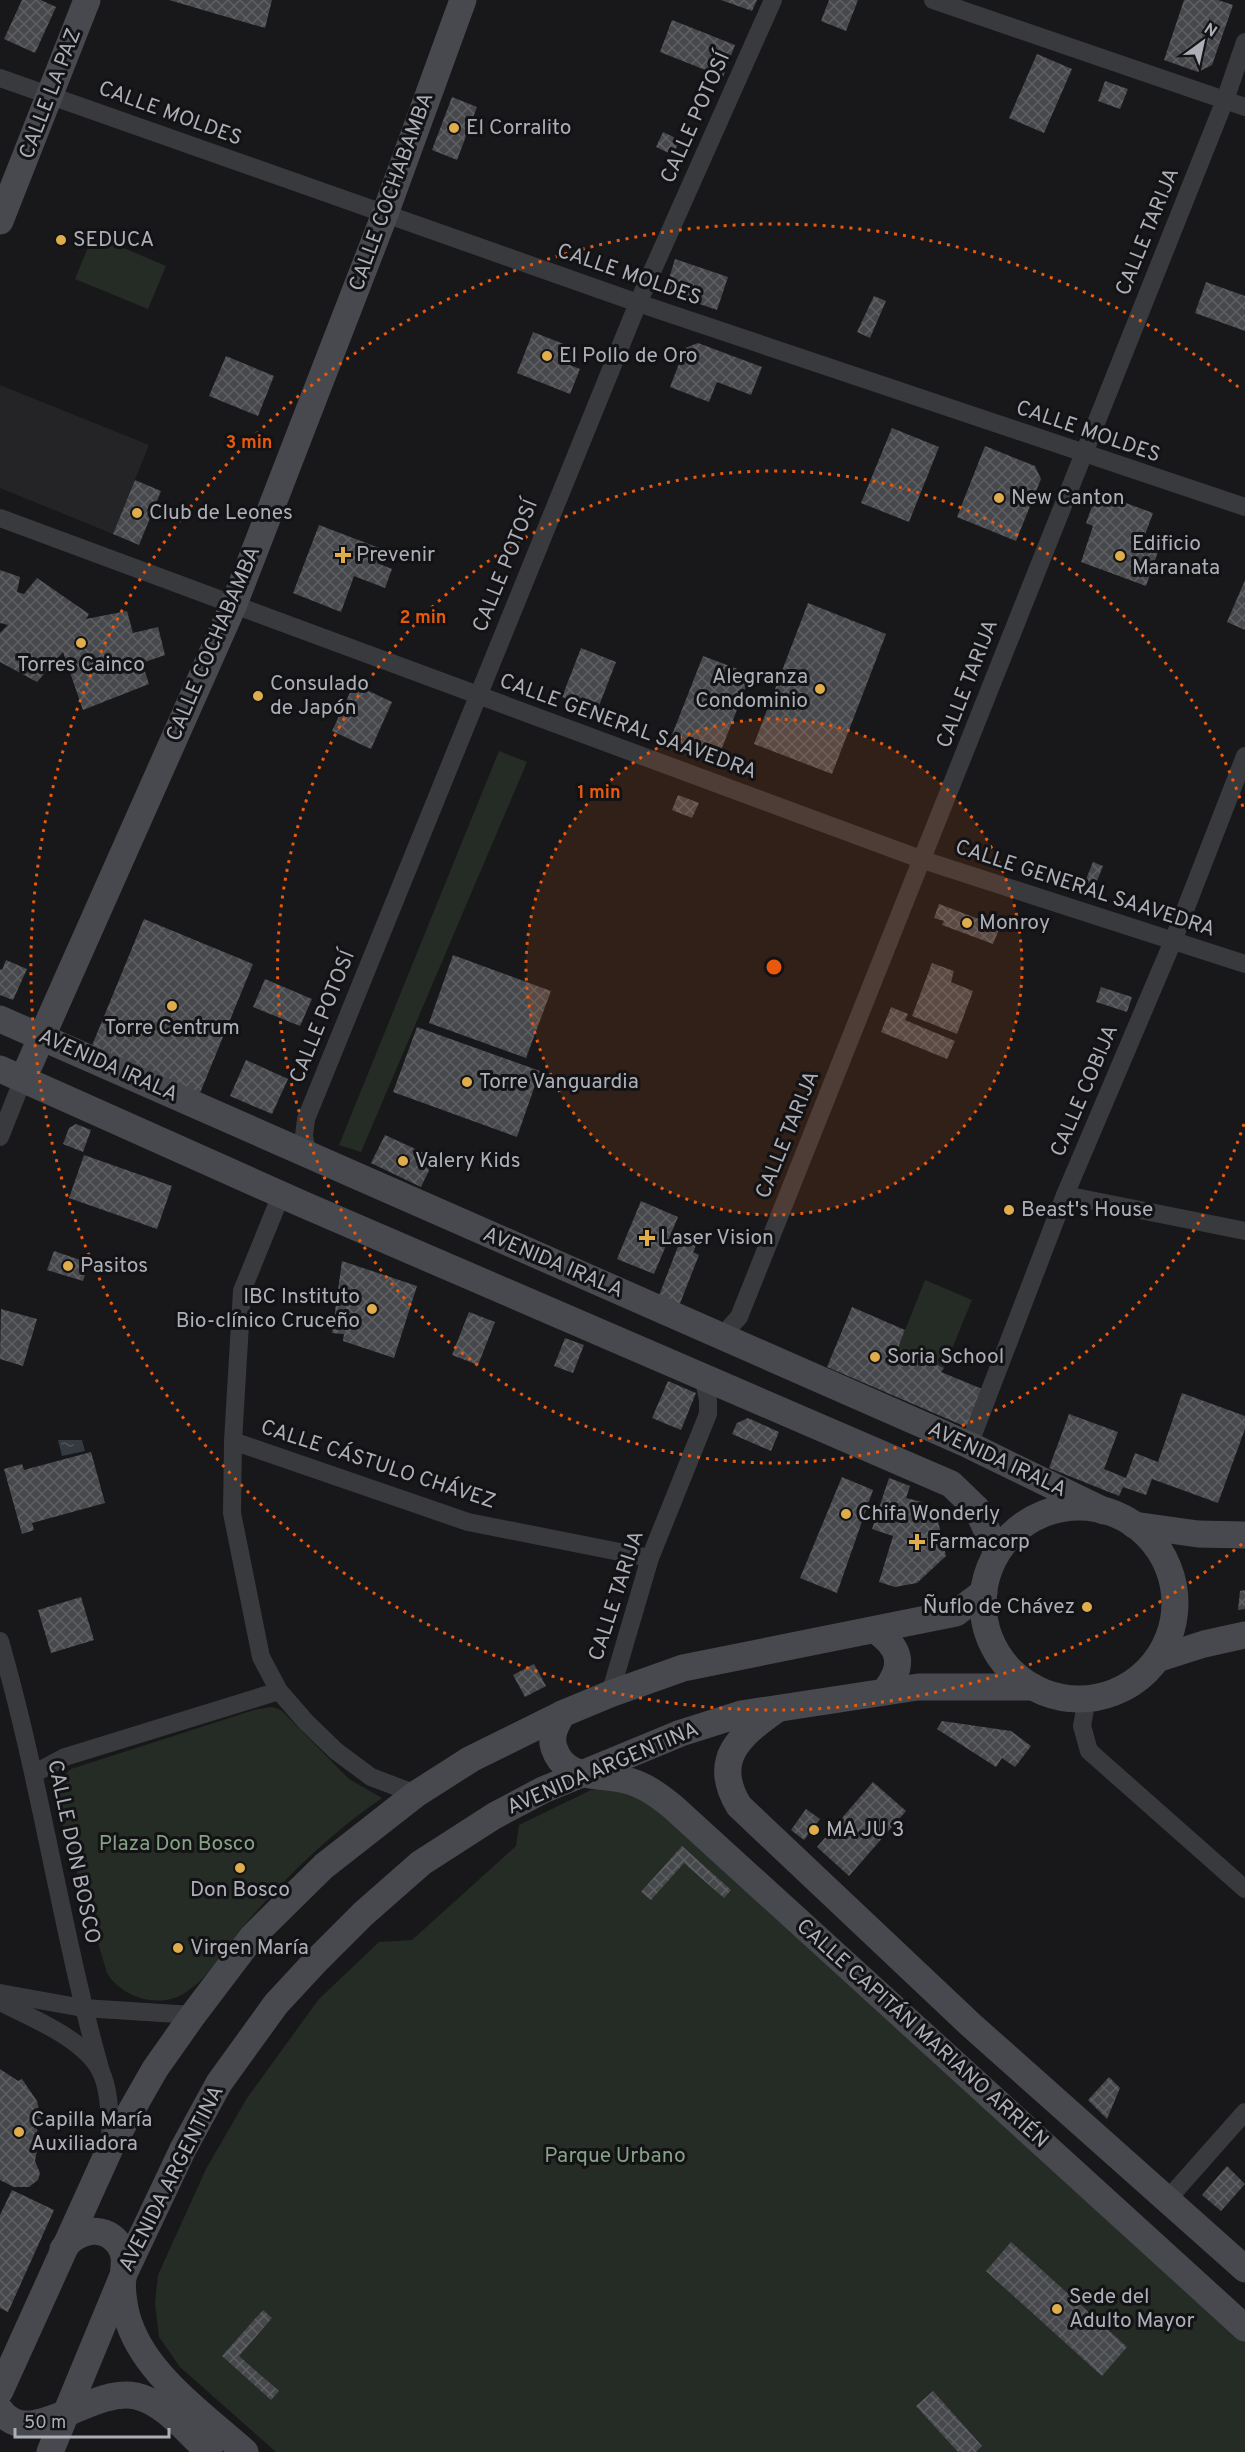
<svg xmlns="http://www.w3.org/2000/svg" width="1245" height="2452" viewBox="0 0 1245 2452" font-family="Overpass,sans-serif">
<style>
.built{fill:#242426}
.green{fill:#242c25}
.water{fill:url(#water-ripples)}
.building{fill:url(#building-cross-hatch)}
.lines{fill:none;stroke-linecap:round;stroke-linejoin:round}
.street{stroke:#393a3e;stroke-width:18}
.secondary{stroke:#47494e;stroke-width:27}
.ring{fill:none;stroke:#e8590c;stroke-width:3;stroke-dasharray:3 6}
.poi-dot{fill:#dfad4b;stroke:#131315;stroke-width:2}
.labels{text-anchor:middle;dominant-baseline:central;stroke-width:6;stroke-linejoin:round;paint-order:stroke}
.street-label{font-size:21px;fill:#acafb8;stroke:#131315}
.poi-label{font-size:21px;fill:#acafb8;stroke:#131315;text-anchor:start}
.park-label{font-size:21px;fill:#85a186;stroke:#131315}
.centre{fill:#e8590c;stroke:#131315;stroke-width:3}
.ring-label{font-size:18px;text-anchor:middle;font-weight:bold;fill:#e8590c;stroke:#131315;stroke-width:6;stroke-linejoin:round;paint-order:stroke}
</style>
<defs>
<pattern id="water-ripples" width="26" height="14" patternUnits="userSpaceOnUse" patternTransform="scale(1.5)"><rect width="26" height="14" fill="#333a41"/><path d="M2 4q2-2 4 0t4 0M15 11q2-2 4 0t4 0" fill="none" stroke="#4e545a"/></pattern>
<pattern id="building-cross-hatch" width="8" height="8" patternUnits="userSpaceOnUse" patternTransform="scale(1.5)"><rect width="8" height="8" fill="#47484c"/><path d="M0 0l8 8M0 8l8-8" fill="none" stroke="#5f6064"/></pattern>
</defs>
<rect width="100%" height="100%" fill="#18181a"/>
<polygon class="built" points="0,385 149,445 113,534 0,488"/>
<g class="green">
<polygon points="93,235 166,266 148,309 75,279"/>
<polygon points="499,751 527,762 361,1152 339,1145"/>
<polygon points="925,1280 972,1300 944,1368 898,1348"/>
<path d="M272 1707 281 1710 349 1779 382 1798C332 1832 287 1876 247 1922 225 1947 212 1977 183 1994 158 2009 121 1997 107 1973L58 1809C55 1791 56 1781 71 1769L254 1710Z"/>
<polygon points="617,1785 646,1790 1245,2335 1245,2452 276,2452 180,2367 159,2337 155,2303 158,2275 206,2169 247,2098 319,1999 379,1942 412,1940 516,1846 519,1825 591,1790"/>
</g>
<polygon class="water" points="58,1440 82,1440 85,1451 62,1456"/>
<g class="building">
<polygon points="22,0 41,0 56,7 35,53 4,39"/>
<polygon points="169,0 272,0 265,28"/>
<polygon points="721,0 757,0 752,11"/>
<polygon points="829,0 858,0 846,31 821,21"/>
<polygon points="1184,0 1218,0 1233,5 1212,65 1198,72 1164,60"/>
<polygon points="672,20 735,45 723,77 660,52"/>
<polygon points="1037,54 1072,69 1044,133 1009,118"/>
<polygon points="1105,81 1128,89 1120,109 1098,101"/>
<polygon points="452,97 477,107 457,160 432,150"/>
<polygon points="663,132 680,140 673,155 656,147"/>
<polygon points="675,259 728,277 717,310 671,294 668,282"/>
<polygon points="1206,282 1245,296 1245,331 1195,313"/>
<polygon points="874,296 886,301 870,338 857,332"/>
<polygon points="533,332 574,348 567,364 580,369 570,394 517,373"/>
<polygon points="698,343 762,367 751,395 717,382 709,402 670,387 685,348"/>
<polygon points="226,356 274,376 258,416 209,396"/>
<polygon points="892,428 939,447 909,522 861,503"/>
<polygon points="985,446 1035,466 1041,479 1016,541 957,517"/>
<polygon points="135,480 161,491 139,545 113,534"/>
<polygon points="1104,495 1153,513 1142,543 1159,549 1146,586 1081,562 1093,526 1086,523 1094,501"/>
<polygon points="319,525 382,549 377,563 392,569 385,588 354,576 341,612 293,593"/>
<polygon points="0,570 20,577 17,592 24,594 37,578 89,614 86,619 127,611 133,633 158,627 165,655 142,663 149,684 83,710 63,652 37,682 0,662 0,633 8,625 0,623"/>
<polygon points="1245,580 1245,630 1227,622"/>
<polygon points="808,603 886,634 832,774 754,744"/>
<polygon points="581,648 616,662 597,711 562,697"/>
<polygon points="703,656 751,674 718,758 670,740"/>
<polygon points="354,684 392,702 371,749 332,731"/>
<polygon points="678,795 699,803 692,818 672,810"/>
<polygon points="1093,862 1103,866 1093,891 1083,887"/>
<polygon points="939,904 1000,927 993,944 942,925 944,921 934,918"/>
<polygon points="144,919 253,964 200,1093 91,1048"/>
<polygon points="453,955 551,991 526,1058 429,1023"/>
<polygon points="6,960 27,969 13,1000 0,995 0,969 2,970"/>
<polygon points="932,963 954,971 951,982 973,991 957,1034 912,1016"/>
<polygon points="265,979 312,999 300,1026 253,1007"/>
<polygon points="1101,987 1132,997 1127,1012 1096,1002"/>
<polygon points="891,1007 908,1014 905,1020 955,1041 947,1059 881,1032"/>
<polygon points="417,1027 540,1071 517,1137 393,1092"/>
<polygon points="246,1060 288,1079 272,1114 230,1096"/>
<polygon points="76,1124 91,1130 83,1152 63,1144 69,1128"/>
<polygon points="385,1135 435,1158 421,1187 371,1163"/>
<polygon points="84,1155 172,1186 157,1229 69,1198"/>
<polygon points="641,1201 678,1217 654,1274 617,1259"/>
<polygon points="684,1231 700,1237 693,1252 699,1255 679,1306 658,1298"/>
<polygon points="54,1251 89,1263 83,1281 47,1270"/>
<polygon points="342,1261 417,1286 394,1358 343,1341 344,1334 332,1333"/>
<polygon points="852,1307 905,1330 898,1348 944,1368 941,1372 987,1391 973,1424 964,1426 827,1367"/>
<polygon points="1,1309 37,1319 23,1366 0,1359"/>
<polygon points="469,1312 495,1322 478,1365 452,1355"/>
<polygon points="565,1338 584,1345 573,1373 554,1366"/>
<polygon points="668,1381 696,1393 681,1430 652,1418"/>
<polygon points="1182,1393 1245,1416 1245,1429 1218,1503 1152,1479 1146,1495 1123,1487 1119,1496 1049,1468 1069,1414 1118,1432 1104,1469 1126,1478 1135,1453 1158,1462"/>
<polygon points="748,1418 779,1432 771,1451 732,1434 737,1423"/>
<polygon points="91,1452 105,1503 32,1523 34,1530 22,1534 4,1469 22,1464 24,1470"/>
<polygon points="842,1477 873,1490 837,1593 800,1578"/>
<polygon points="889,1478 910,1486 906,1498 922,1502 938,1521 946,1556 917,1583 895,1587 879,1582 893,1536 872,1529"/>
<polygon points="1245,1590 1245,1609 1238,1610 1240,1591"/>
<polygon points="81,1597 94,1640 51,1653 38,1610"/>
<polygon points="534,1664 546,1686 525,1697 513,1675"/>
<polygon points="942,1721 1011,1731 1031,1746 1015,1767 1002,1758 996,1767 937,1729"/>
<polygon points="873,1782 906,1811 849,1876 817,1847"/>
<polygon points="806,1809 820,1819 804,1840 791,1830"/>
<polygon points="682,1846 731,1890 724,1898 684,1863 651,1900 641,1892"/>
<polygon points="0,2069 18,2081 22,2079 37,2101 41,2119 35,2119 39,2140 35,2161 40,2173 38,2180 29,2187 14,2187 0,2180"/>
<polygon points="1109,2077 1120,2088 1107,2119 1088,2100"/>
<polygon points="1227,2166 1245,2184 1221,2211 1202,2195"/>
<polygon points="12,2190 54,2210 8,2312 0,2308 0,2215"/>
<polygon points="1011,2242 1127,2347 1102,2376 986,2271"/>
<polygon points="263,2310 272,2318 239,2356 279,2391 271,2400 222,2356"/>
<polygon points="933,2391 982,2446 976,2452 958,2452 916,2406"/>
</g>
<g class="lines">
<g class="street">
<polyline points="933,0 1245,107"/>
<polyline points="0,78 638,303 1245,507"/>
<polyline points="0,518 923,860 1245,964"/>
<polyline points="0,1137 23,1079"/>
<polyline points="308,1156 304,1136 306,1119 638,303 773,0"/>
<polyline points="281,1195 242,1291 233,1441 232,1513 261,1657 279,1691 306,1722 336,1751 371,1777 416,1794"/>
<polyline points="1065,1195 1245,1231"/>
<polyline points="722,1336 739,1317 1225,100 1245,42"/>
<polyline points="233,1441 468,1522 650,1558"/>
<polyline points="969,1445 1065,1195 1173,941 1245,756"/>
<path d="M0 1641C41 1783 61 1930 101 2072"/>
<polyline points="610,1694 650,1558 708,1414 708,1400 703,1375"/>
<polyline points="1087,1698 1082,1726 1089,1751 1245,1889"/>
<polyline points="35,1773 65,1757 279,1691"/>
<polyline points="0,1993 83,2008 193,2015"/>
<path d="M0 2002C32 2018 85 2039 101 2072 111 2093 109 2123 111 2146"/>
<polyline points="1167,2200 1245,2112"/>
</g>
<g class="secondary">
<polyline points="0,221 87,0"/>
<polyline points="0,1019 969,1445 1104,1511"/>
<polyline points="0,1069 300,1203 951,1484 977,1509 997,1552"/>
<polyline points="23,1079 234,604 385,214 463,0"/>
<circle cx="1079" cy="1603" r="96"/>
<polyline points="1134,1525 1198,1534 1245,1535"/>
<path d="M875 1630C901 1648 905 1665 885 1691"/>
<polyline points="1157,1659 1204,1644 1245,1635"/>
<path d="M776 1710C739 1736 711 1760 739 1806L972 2026 1245 2269"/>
<path d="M562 1714C556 1725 550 1735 554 1748 565 1781 598 1773 625 1780 644 1784 659 1796 673 1807L1245 2328"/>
<path d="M63 2249C76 2231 102 2223 118 2243 127 2255 124 2264 123 2278 121 2290 125 2312 129 2323 147 2376 205 2416 245 2452"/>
<polyline points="0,2391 111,2146 155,2069 193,2015 253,1936 324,1866 416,1794 471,1759 562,1714 610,1694 683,1668 956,1613 984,1592"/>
<path d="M0 2410C30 2452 90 2386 136 2396 164 2402 188 2433 209 2452"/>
<polyline points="50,2452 122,2278 183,2149 219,2083 276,2004 315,1962 363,1914 421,1863 494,1816 543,1790 681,1733 741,1714 918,1687 1033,1687"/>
</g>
</g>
<circle cx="774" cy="967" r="248" fill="#e8590c" fill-opacity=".12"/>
<g class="ring">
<circle cx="774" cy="967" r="248"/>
<path d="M1244 1124A496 496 0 1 1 1244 810"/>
<path d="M1242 1544A743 743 0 1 1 1242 390"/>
</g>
<g class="poi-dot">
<circle cx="454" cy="128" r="6"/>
<circle cx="61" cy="240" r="6"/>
<circle cx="547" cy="356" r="6"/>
<circle cx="999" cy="498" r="6"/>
<circle cx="137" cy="513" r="6"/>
<path d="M340 546h6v6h6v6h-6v6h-6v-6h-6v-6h6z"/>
<circle cx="1120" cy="556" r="6"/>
<circle cx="81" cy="643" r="6"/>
<circle cx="820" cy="689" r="6"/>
<circle cx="258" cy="696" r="6"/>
<circle cx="967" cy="923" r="6"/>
<circle cx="172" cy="1006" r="6"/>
<circle cx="467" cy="1082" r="6"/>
<circle cx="403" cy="1161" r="6"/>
<circle cx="1009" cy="1210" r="6"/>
<path d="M644 1229h6v6h6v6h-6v6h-6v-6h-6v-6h6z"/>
<circle cx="68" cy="1266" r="6"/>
<circle cx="372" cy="1309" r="6"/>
<circle cx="875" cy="1357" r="6"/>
<circle cx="846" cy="1514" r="6"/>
<path d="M914 1533h6v6h6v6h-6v6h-6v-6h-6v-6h6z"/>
<circle cx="1087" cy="1607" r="6"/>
<circle cx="814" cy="1830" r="6"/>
<circle cx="240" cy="1868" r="6"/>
<circle cx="178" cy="1948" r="6"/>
<circle cx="19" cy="2132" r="6"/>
<circle cx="1057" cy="2309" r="6"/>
</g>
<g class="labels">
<g class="street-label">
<text transform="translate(51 94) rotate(-69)">CALLE LA PAZ</text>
<text transform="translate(170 114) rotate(20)">CALLE MOLDES</text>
<text transform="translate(696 118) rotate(-66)">CALLE POTOSÍ</text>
<text transform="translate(392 192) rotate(-70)">CALLE COCHABAMBA</text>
<text transform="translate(1148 232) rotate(-68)">CALLE TARIJA</text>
<text transform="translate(629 275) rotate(19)">CALLE MOLDES</text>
<text transform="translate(1088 432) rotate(19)">CALLE MOLDES</text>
<text transform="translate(506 566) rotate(-68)">CALLE POTOSÍ</text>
<text transform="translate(214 644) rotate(-67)">CALLE COCHABAMBA</text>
<text transform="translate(968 684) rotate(-69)">CALLE TARIJA</text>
<text transform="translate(628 727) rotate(20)">CALLE GENERAL SAAVEDRA</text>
<text transform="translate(1085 889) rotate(18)">CALLE GENERAL SAAVEDRA</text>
<text transform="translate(323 1017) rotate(-68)">CALLE POTOSÍ</text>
<text transform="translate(108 1066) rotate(24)">AVENIDA IRALA</text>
<text transform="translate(1085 1091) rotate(-67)">CALLE COBIJA</text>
<text transform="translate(788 1135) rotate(-68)">CALLE TARIJA</text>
<text transform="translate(553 1263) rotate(23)">AVENIDA IRALA</text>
<text transform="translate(997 1460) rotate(25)">AVENIDA IRALA</text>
<text transform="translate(378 1465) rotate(18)">CALLE CÁSTULO CHÁVEZ</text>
<text transform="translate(617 1596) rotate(-72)">CALLE TARIJA</text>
<text transform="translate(603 1769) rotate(-23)">AVENIDA ARGENTINA</text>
<text transform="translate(73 1852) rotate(78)">CALLE DON BOSCO</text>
<text transform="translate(922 2034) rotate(42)">CALLE CAPITÁN MARIANO ARRIÉN</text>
<text transform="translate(172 2179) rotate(-63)">AVENIDA ARGENTINA</text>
</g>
<g class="poi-label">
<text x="466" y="128">El Corralito</text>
<text x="73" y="240">SEDUCA</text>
<text x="559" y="356">El Pollo de Oro</text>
<text x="1011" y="498">New Canton</text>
<text x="149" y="513">Club de Leones</text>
<text x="1132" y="544">Edificio<tspan x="1132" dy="24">Maranata</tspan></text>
<text x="356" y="555">Prevenir</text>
<text x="81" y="665" text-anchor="middle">Torres Cainco</text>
<text x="808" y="677" text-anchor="end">Alegranza<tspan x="808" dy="24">Condominio</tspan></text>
<text x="270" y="684">Consulado<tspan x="270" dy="24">de Japón</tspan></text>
<text x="979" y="923">Monroy</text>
<text x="172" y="1028" text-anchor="middle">Torre Centrum</text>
<text x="479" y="1082">Torre Vanguardia</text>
<text x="415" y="1161">Valery Kids</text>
<text x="1021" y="1210">Beast's House</text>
<text x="660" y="1238">Laser Vision</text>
<text x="80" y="1266">Pasitos</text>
<text x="360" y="1297" text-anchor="end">IBC Instituto<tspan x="360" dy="24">Bio-clínico Cruceño</tspan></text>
<text x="887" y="1357">Soria School</text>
<text x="858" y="1514">Chifa Wonderly</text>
<text x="929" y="1542">Farmacorp</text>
<text x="1075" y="1607" text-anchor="end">Ñuflo de Chávez</text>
<text x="826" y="1830">MA JU 3</text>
<text x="240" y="1890" text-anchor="middle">Don Bosco</text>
<text x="190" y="1948">Virgen María</text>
<text x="31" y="2120">Capilla María<tspan x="31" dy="24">Auxiliadora</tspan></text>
<text x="1069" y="2297">Sede del<tspan x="1069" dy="24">Adulto Mayor</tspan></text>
</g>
<g class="park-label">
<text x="177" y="1844">Plaza Don Bosco</text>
<text x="615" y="2156">Parque Urbano</text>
</g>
</g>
<circle cx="774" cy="967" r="9" class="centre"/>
<g class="ring-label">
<text x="249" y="448">3 min</text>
<text x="423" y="623">2 min</text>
<text x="599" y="798">1 min</text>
</g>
<g transform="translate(1203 42) rotate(33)" stroke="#131315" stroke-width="4.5" paint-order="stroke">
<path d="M0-4.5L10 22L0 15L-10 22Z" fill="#acafb8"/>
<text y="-9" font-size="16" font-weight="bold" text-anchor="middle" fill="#acafb8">N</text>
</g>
<path d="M15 2428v9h154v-9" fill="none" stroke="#acafb8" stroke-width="3"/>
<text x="24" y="2428" font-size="18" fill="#acafb8" stroke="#131315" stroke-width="4.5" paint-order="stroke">50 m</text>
</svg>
